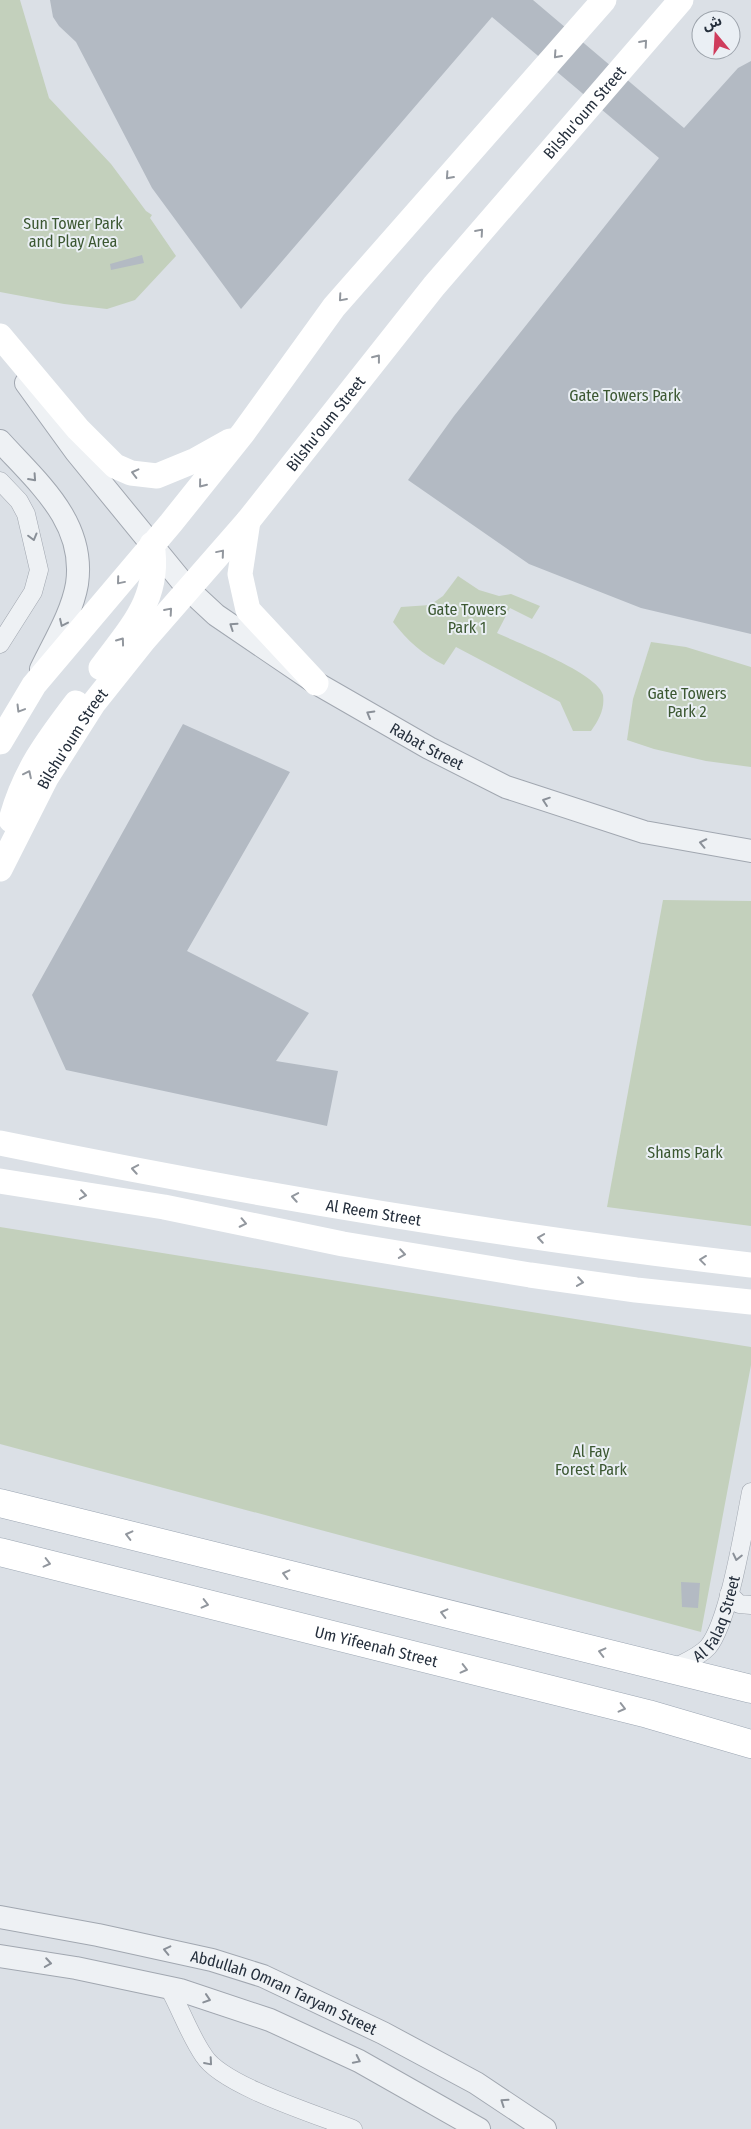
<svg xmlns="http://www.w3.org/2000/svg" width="751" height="2129" viewBox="0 0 751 2129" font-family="'Fira Sans Condensed','Noto Sans Arabic',sans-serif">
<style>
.green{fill:#c3d0bc}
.building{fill:#b3bac3}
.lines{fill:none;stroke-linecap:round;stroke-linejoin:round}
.minor-casing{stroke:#a1a7b0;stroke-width:19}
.tertiary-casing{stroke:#a1a7b0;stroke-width:24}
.primary-casing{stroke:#9ba5b2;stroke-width:29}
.minor{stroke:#eef1f4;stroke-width:18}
.tertiary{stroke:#eef1f4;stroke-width:22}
.secondary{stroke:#fff;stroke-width:25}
.primary{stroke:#fff;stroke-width:28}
.oneway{stroke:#92979e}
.oneway2{stroke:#8a9098}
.labels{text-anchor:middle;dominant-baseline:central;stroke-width:4;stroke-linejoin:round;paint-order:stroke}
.street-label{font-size:16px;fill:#252f3c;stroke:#eaeff4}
.park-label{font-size:16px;fill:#3c5832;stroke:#eaeff4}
</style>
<rect width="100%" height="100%" fill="#dbe0e6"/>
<g class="green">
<polygon points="0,0 20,0 49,98 111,164 146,211 152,215 150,218 176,256 135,300 107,309 64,304 0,292"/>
<path d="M458 576 479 590 499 596 511 594 540 606 532 619 510 608 497 633C518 643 598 673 603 695 605 709 599 720 591 731H573L560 702 456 647 444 665C423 655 407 640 393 622L401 607 430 605 443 596Z"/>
<polygon points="651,642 686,647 751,667 751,767 706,761 654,749 627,740 633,699"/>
<polygon points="663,900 751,901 751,1226 607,1207"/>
<polygon points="0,1227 751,1347 751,1365 701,1632 0,1444"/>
</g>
<g class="building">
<polygon points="50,0 533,0 684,128 738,68 751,61 751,634 641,608 529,564 408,480 454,416 659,158 492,17 241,309 152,188 76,42 59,26 53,17"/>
<polygon points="142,255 144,263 111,270 110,264"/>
<polygon points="183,724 290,772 187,951 309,1013 276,1061 338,1071 327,1126 66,1070 32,995"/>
<polygon points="681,1582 700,1583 698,1608 682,1607"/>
</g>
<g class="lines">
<defs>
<g id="minor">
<polyline points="0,481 19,501 26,514 39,570 33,592 0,644"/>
<polyline points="729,1594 739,1604 751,1605"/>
<path id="s1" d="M672 1669C683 1663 699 1657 708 1647 729 1622 744 1527 751 1492"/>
<path d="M169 1988C181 2010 190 2036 204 2056 223 2086 318 2115 353 2129"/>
</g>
<g id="tertiary">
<path id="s2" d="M26 383 76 452 188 589 216 615 316 683 429 748 506 787 644 832 751 851"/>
<path d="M0 441C38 483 86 522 77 584 72 613 54 642 41 669"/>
<path id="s3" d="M0 1917 98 1935 212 1960 263 1976 383 2033 476 2083 545 2129"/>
<polyline points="0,1956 76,1968 180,1990 270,2020 359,2061 479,2129"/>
</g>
<g id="primary">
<polyline points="0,1503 751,1689"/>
<path id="s6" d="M0 1552 648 1714 751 1744"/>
</g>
</defs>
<use href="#minor" class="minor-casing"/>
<use href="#tertiary" class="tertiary-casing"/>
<use href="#primary" class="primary-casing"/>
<use href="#minor" class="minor"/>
<use href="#tertiary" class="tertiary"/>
<g class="secondary">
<polyline points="0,336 78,429 115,466 131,473 157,476 196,460 230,441"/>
<polyline points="248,521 240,574 248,610 316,683"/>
<path d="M101 668C131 627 161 598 152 544"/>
<polyline points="0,742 34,685 171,523 243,433 334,307 604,0"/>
<path d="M11 820C24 772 47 741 76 703"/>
<path id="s4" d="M0 869 46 778 93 704 144 640 248 521 434 286 681 0"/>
<path id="s5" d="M0 1143C248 1194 499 1236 751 1265"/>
<polyline points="0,1181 164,1207 343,1244 530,1275 636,1290 751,1302"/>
</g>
<use href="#primary" class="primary"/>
</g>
<defs><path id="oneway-chevron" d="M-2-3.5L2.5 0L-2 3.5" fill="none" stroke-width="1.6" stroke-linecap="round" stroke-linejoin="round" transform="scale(1.25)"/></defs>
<g class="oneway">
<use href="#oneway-chevron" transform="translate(644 43) rotate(-49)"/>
<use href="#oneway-chevron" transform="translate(557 55) rotate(132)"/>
<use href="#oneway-chevron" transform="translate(449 176) rotate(132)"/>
<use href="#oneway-chevron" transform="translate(480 232) rotate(-49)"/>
<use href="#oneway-chevron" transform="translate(342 298) rotate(131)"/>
<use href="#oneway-chevron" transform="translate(377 358) rotate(-52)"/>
<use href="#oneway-chevron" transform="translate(135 473) rotate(-166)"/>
<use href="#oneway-chevron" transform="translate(202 484) rotate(129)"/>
<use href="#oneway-chevron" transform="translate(221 553) rotate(-50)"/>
<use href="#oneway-chevron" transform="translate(120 581) rotate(130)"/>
<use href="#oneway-chevron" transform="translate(169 611) rotate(-49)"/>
<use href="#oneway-chevron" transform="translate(121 641) rotate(-54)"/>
<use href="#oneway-chevron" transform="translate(20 709) rotate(121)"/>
<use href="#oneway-chevron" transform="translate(28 774) rotate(-64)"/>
<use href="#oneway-chevron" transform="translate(135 1169) rotate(-170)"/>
<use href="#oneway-chevron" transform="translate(83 1195) rotate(8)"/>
<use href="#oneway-chevron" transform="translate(295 1197) rotate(-170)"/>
<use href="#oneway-chevron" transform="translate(243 1223) rotate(12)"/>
<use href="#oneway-chevron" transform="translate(541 1238) rotate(-171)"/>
<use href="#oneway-chevron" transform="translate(402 1254) rotate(9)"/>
<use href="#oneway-chevron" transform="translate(703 1260) rotate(-173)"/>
<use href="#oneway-chevron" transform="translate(580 1282) rotate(8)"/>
<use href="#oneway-chevron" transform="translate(129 1535) rotate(-166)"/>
<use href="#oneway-chevron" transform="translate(47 1563) rotate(14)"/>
<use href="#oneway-chevron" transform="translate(286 1574) rotate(-166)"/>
<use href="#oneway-chevron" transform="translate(205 1604) rotate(14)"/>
<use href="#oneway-chevron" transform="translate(444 1613) rotate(-166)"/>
<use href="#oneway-chevron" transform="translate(602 1652) rotate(-166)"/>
<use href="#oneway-chevron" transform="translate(464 1669) rotate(14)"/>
<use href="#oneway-chevron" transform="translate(622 1708) rotate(14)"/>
</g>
<g class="oneway2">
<use href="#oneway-chevron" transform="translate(33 478) rotate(48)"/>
<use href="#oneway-chevron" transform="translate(33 537) rotate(75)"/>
<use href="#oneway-chevron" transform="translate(63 623) rotate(115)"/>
<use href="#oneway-chevron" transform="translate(233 626) rotate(-146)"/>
<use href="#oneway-chevron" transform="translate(370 714) rotate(-150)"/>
<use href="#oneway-chevron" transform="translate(546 801) rotate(-161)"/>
<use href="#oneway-chevron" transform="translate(703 843) rotate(-168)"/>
<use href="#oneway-chevron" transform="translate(737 1557) rotate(103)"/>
<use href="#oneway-chevron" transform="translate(167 1950) rotate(-167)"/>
<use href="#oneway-chevron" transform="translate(48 1963) rotate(9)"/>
<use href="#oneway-chevron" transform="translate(207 1999) rotate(18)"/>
<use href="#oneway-chevron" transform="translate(357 2060) rotate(26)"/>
<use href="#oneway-chevron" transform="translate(209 2062) rotate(49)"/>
<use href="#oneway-chevron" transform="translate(504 2102) rotate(-146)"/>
</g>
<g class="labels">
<g class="street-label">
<text stroke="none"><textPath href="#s4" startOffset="959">Bilshu'oum Street</textPath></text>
<text stroke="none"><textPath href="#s4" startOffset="554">Bilshu'oum Street</textPath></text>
<text stroke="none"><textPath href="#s4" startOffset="149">Bilshu'oum Street</textPath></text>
<text stroke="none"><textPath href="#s2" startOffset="549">Rabat Street</textPath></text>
<text stroke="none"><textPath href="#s5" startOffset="380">Al Reem Street</textPath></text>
<text stroke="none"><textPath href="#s1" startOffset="72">Al Falaq Street</textPath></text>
<text stroke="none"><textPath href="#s6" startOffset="388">Um Yifeenah Street</textPath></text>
<text stroke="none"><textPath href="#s3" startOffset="295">Abdullah Omran Taryam Street</textPath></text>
</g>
<g class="park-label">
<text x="73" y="223">Sun Tower Park<tspan x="73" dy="18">and Play Area</tspan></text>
<text x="625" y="395">Gate Towers Park</text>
<text x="467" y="609">Gate Towers<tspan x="467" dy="18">Park 1</tspan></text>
<text x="687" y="693">Gate Towers<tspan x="687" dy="18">Park 2</tspan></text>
<text x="685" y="1152">Shams Park</text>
<text x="591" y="1451">Al Fay<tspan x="591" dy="18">Forest Park</tspan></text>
</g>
</g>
<g transform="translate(716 35) rotate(342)"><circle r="24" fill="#eaeff4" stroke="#9ba2aa"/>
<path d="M0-4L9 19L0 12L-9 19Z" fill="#cf3c5c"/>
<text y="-8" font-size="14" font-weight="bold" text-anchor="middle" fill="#252f3c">ش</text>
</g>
</svg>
